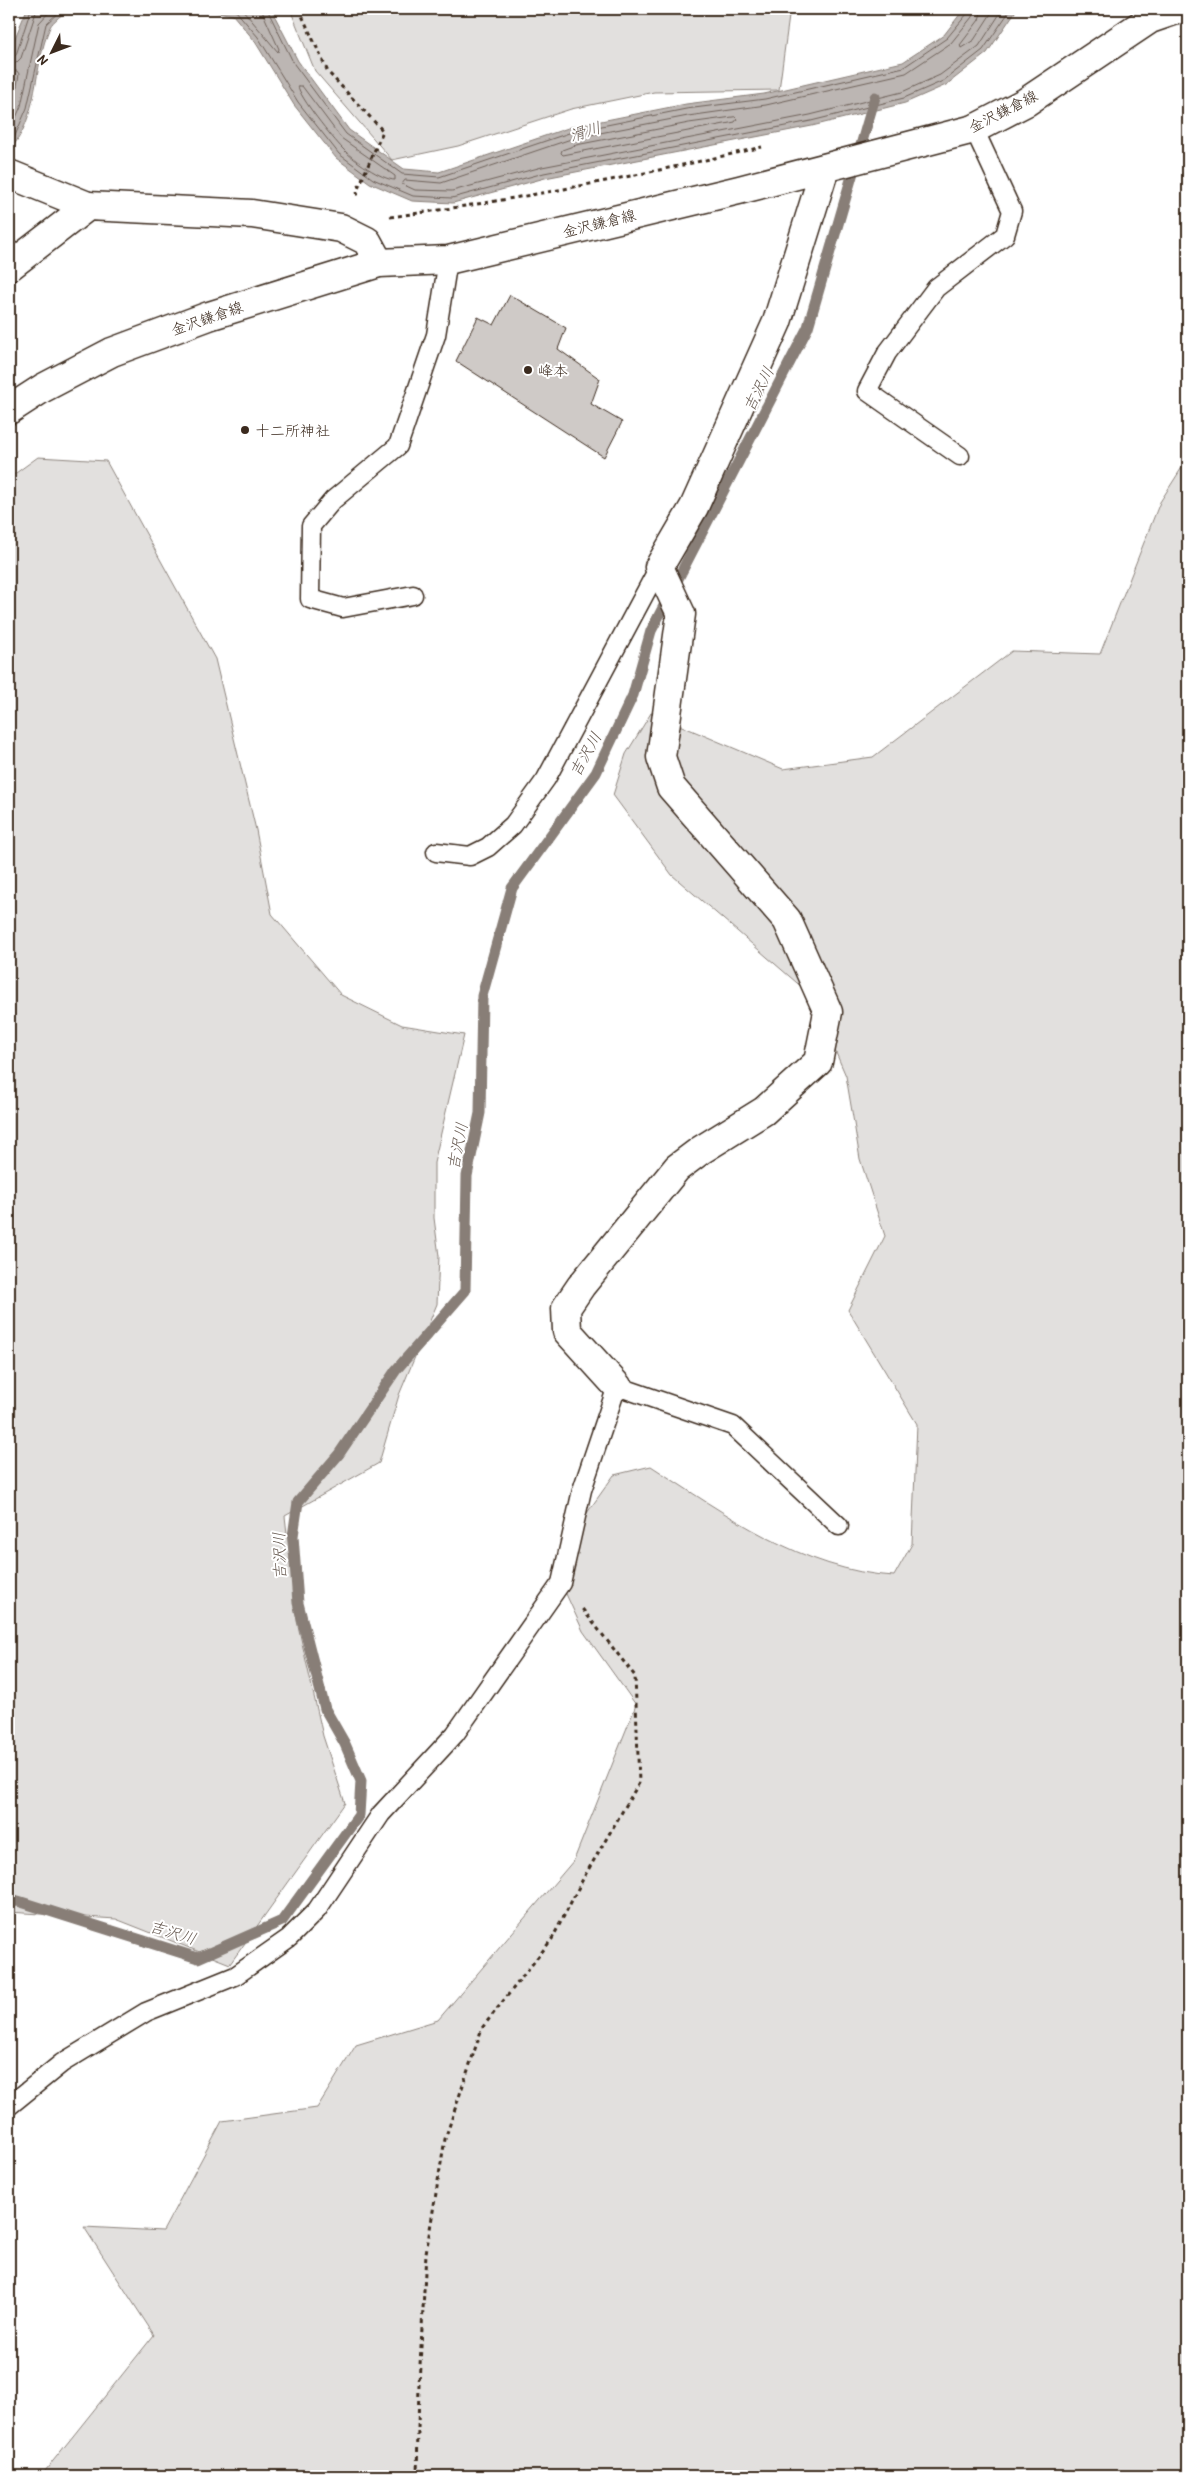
<svg xmlns="http://www.w3.org/2000/svg" width="1197" height="2485" viewBox="0 0 1197 2485" font-family="'Patrick Hand','Klee One',sans-serif">
<style>
.green{fill:#e2e0de;stroke:#8e857e}
.water{fill:#bcb6b3;stroke:#887e77}
.lines{fill:none;stroke-linecap:round;stroke-linejoin:round}
.shore{stroke:#6f625a;stroke-width:1}
.stream{stroke:#887e77;stroke-width:11}
.building{fill:#cfcac7;stroke:#3b2a1e}
.lane-casing{stroke:#3b2a1e;stroke-width:21}
.street-casing{stroke:#3b2a1e;stroke-width:31}
.secondary-casing{stroke:#3b2a1e;stroke-width:31}
.path{stroke:#3b2a1e;stroke-width:3;stroke-dasharray:4 4;stroke-linecap:butt}
.lane{stroke:#fff;stroke-width:18}
.street{stroke:#fff;stroke-width:28}
.secondary{stroke:#fff;stroke-width:28}
.poi-dot{fill:#3b2a1e;stroke:#fff;stroke-width:2}
.labels{text-anchor:middle;dominant-baseline:central;stroke-width:4;stroke-linejoin:round;paint-order:stroke}
.street-label{font-size:15px;fill:#3b2a1e;stroke:#fff}
.poi-label{font-size:15px;fill:#3b2a1e;stroke:#fff;text-anchor:start}
.water-label{font-size:16px;font-style:italic;fill:#685b52;stroke:#fff}
</style>
<rect width="100%" height="100%" fill="#fff"/>
<filter id="ink" filterUnits="userSpaceOnUse"><feTurbulence type="fractalNoise" baseFrequency=".02" numOctaves="2"/><feDisplacementMap in="SourceGraphic" scale="10" xChannelSelector="R" yChannelSelector="G"/><feConvolveMatrix kernelMatrix="1 2 1 2 8 2 1 2 1" color-interpolation-filters="sRGB"/></filter>
<g filter="url(#ink)">
<g class="green">
<polygon points="290,9 790,9 779,90 654,92 571,109 458,146 392,160 315,71"/>
<polygon points="38,457 106,461 215,659 256,830 272,914 341,995 402,1025 464,1035 434,1163 434,1218 439,1256 437,1304 399,1395 379,1463 285,1516 297,1621 323,1736 345,1803 230,1964 116,1919 9,1912 9,478"/>
<path d="M1188 458V2476H41L154 2335 84 2227 163 2231 222 2121 317 2108 356 2045 438 2020 574 1860 636 1705 583 1631 561 1583 577 1527 614 1475 651 1466C725 1514 803 1571 894 1576L912 1544 917 1424 848 1310 885 1236 860 1159 846 1076 811 995 672 875 613 795 626 754 651 713 783 769 873 757 1012 651 1100 654 1160 502Z"/>
</g>
<g class="water">
<path d="M27 9H69C63 14 53 21 50 27 32 69 40 116 9 151V68L12 45Z"/>
<polygon points="203,9 271,9 298,61 349,130 404,169 439,172 571,127 686,104 764,94 903,62 944,35 964,9 1017,9 987,53 946,85 905,103 812,126 545,178 453,203 412,201 370,183 336,158 294,105 254,40 233,15"/>
</g>
<g class="lines">
<g class="shore">
<polyline points="228,9 236,11 258,37 298,102 339,154 373,179 413,196 452,198 544,173 811,121 904,98 943,81 983,50 1011,9"/>
<polyline points="242,9 278,52 279,49 261,9"/>
<polyline points="267,9 294,64 346,134 402,174 439,177 572,132 686,109 765,99 904,67 947,38 967,14 968,9"/>
<polyline points="974,9 972,17 951,43 906,73 766,105 688,116 574,138 441,183 405,180 402,184 415,190 452,191 542,167 810,115 902,92 940,75 979,46 1003,9"/>
<polyline points="982,9 979,20 960,45 961,48 974,40 994,9"/>
<polyline points="9,58 16,55 31,9"/>
<polyline points="9,65 16,63 21,58 37,9"/>
<polyline points="9,72 17,71 19,74 14,104 9,116"/>
<path d="M298 86H302L341 138 395 176V180C382 180 352 159 343 149 333 139 299 97 298 86Z"/>
<polygon points="735,117 737,119 735,122 563,155 561,153 562,150 576,145 689,123"/>
<polyline points="9,134 21,106 39,23 52,9"/>
<polyline points="9,144 14,138 27,108 46,24 62,9"/>
</g>
<polyline class="stream" points="9,1902 18,1901 198,1958 282,1921 359,1815 361,1781 345,1744 325,1709 298,1603 293,1536 298,1502 339,1454 396,1370 465,1291 467,1176 480,1113 482,996 512,888 596,773 633,695 651,631 808,327 875,97"/>
</g>
<polygon class="building" points="510,295 566,328 558,349 600,379 591,404 622,422 604,457 456,361 478,317 494,325"/>
<g class="lines">
<defs>
<g id="lane">
<polyline points="960,456 867,391 887,353 936,288 1005,235 1012,211 974,129"/>
<polyline points="413,595 343,608 310,599 311,526 333,500 398,446 436,335 448,260"/>
<polyline points="436,852 470,856 488,847 513,825 546,779 659,567"/>
<polyline points="9,2106 62,2063 146,2012 235,1976 289,1938 317,1910 381,1814 455,1734 561,1583 582,1490 617,1386 733,1426 839,1526"/>
</g>
<g id="street">
<polyline points="9,174 88,206"/>
<polyline points="9,267 88,206 252,214 341,228 367,241 379,263"/>
<polyline points="617,1386 567,1331 566,1308 581,1286 677,1168 701,1150 764,1111 818,1062 828,1012 787,920 671,787 661,757 681,614 659,567 694,507 777,322 825,168"/>
</g>
<polyline id="secondary" points="9,410 43,388 112,352 209,316 379,263 448,260 739,190 974,129 1026,102 1150,19 1179,9"/>
</defs>
<use href="#lane" class="lane-casing"/>
<use href="#street" class="street-casing"/>
<use href="#secondary" class="secondary-casing"/>
<g class="path">
<polyline points="299,9 328,72 383,131 357,191 358,198"/>
<path d="M390 217C516 200 639 176 762 147"/>
<polyline points="417,2476 419,2384 426,2253 445,2139 482,2028 552,1939 584,1877 639,1783 635,1676 580,1606"/>
</g>
<use href="#lane" class="lane"/>
<use href="#street" class="street"/>
<use href="#secondary" class="secondary"/>
</g>
</g>
<g class="poi-dot">
<circle cx="528" cy="370" r="5"/>
<circle cx="245" cy="430" r="5"/>
</g>
<g class="labels">
<g class="street-label">
<text transform="translate(1003 111) rotate(-27)">金沢鎌倉線</text>
<text transform="translate(599 223) rotate(-14)">金沢鎌倉線</text>
<text transform="translate(207 318) rotate(-19)">金沢鎌倉線</text>
</g>
<g class="poi-label">
<text x="538" y="370">峰本</text>
<text x="255" y="430">十二所神社</text>
</g>
<g class="water-label">
<text transform="translate(585 131) rotate(-17)">滑川</text>
<text transform="translate(758 389) rotate(-63)">吉沢川</text>
<text transform="translate(585 754) rotate(-61)">吉沢川</text>
<text transform="translate(457 1146) rotate(-79)">吉沢川</text>
<text transform="translate(279 1556) rotate(-92)">吉沢川</text>
<text transform="translate(173 1932) rotate(17)">吉沢川</text>
</g>
</g>
<rect width="1197" height="2485" fill="none" stroke="#fff" stroke-width="30"/>
<rect x="15" y="15" width="1167" height="2455" fill="none" stroke="#3b2a1e" stroke-width="2" filter="url(#ink)"/>
<g transform="translate(52 52) rotate(228)" stroke="#ffffff" stroke-width="4" paint-order="stroke">
<path d="M0-4L9 19L0 12L-9 19Z" fill="#3b2a1e"/>
<text y="-8" font-size="14" font-weight="bold" text-anchor="middle" fill="#3b2a1e">N</text>
</g>
</svg>
